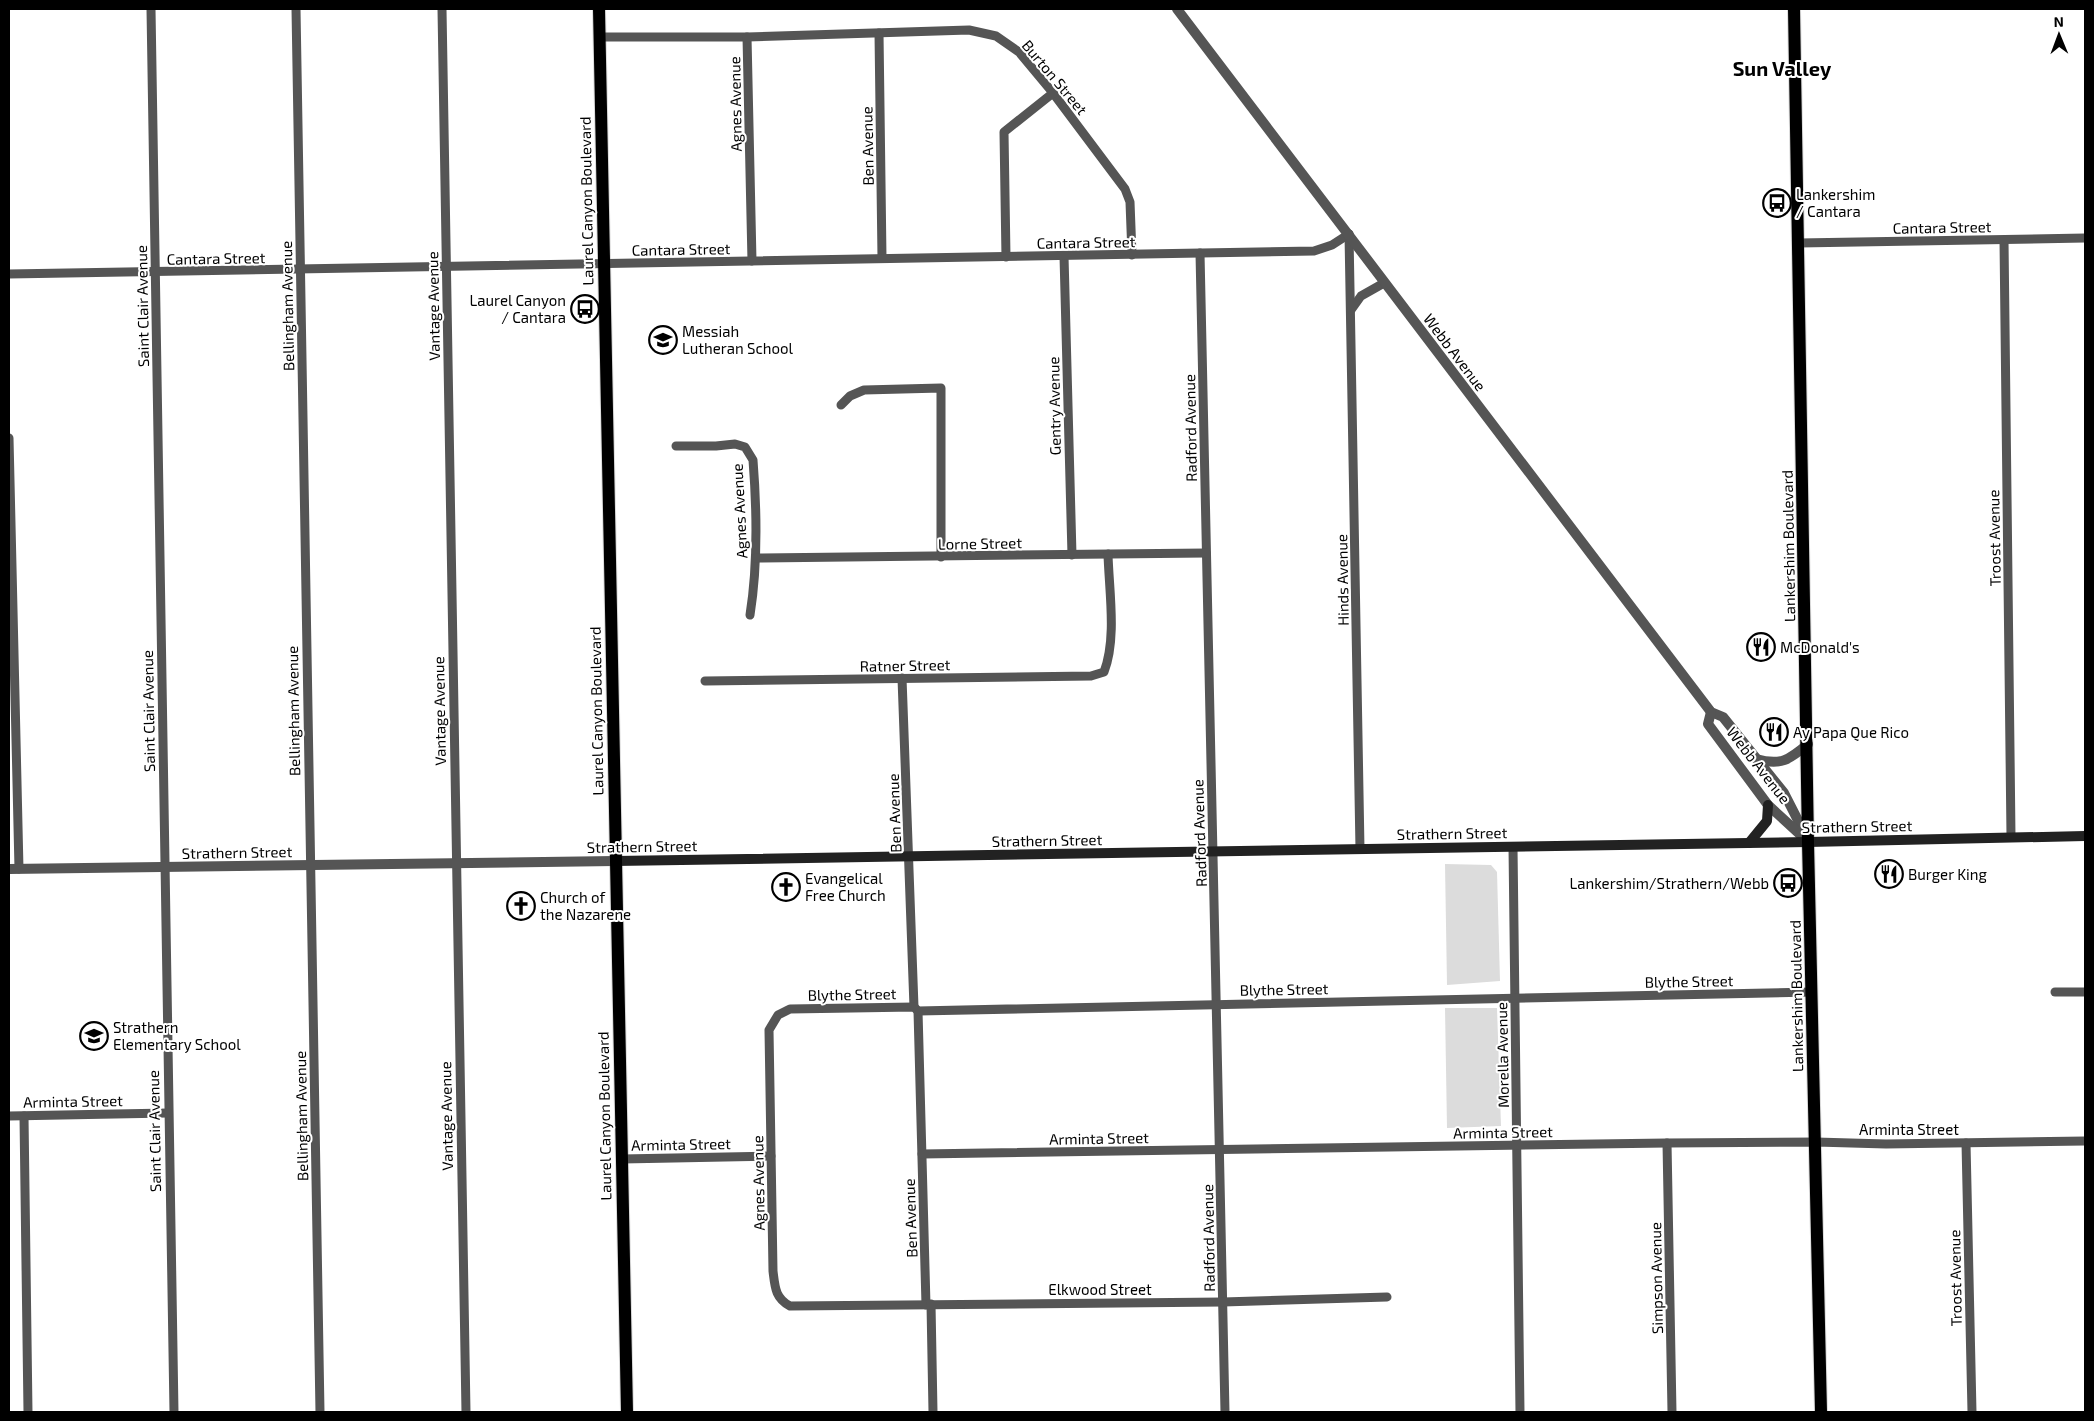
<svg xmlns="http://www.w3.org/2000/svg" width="2094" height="1421" viewBox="0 0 2094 1421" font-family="'Exo 2',sans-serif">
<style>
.green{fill:#dcdcdc}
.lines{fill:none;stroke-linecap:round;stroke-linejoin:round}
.primary-casing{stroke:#dbdbdb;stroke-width:14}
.minor{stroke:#555;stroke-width:9}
.tertiary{stroke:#555;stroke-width:10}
.secondary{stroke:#222;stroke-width:10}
.primary{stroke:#000;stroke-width:12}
.labels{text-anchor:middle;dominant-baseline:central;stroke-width:4;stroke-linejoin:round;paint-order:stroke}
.street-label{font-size:15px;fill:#000;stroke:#fff}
.poi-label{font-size:15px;fill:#000;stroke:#fff;text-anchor:start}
.district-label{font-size:20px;font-weight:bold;fill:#000;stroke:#fff}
</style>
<rect width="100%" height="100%" fill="#fff"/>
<g class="green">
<polygon points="1445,864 1491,865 1497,872 1500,981 1447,985"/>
<polygon points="1497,1008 1501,1126 1447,1128 1445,1008"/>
</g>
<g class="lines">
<defs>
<g id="primary">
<polyline points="599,9 627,1412"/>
<polyline points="1794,9 1808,842 1821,1412"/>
</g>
</defs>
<use href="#primary" class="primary-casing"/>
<g class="minor">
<polyline points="151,9 174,1412"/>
<polyline points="296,9 320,1412"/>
<polyline points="442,9 466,1412"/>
<polyline points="879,33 882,258"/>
<polyline points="599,37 747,37 969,30 996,36 1019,52 1053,93 1125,189 1130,202 1132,255"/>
<polyline points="747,37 752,261"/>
<polyline points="1349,234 1360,849"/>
<polyline points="2004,240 2011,836"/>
<polyline points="1799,243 2085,238"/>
<polyline points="1200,253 1225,1412"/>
<polyline points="1064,256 1072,555"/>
<polyline points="1006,257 1004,132 1053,93"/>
<polyline points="9,274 1314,251 1332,245 1349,234"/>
<polyline points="1351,310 1361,296 1384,283"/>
<polyline points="841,405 850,396 864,390 941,388 941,557"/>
<polyline points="9,438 19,869"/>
<path d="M676 446H716L735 444 745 447 753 460C757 511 758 565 750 615"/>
<polyline points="756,558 1206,553"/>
<polyline points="902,678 914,1007"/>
<path d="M705 681 1091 676 1104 672C1117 638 1109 591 1108 554"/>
<polyline points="1513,847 1520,1412"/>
<polyline points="2055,992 2085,992"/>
<polyline points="918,1011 926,1305"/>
<polyline points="9,1116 168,1113"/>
<polyline points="24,1116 28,1412"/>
<polyline points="1667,1143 1672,1412"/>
<polyline points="1966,1143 1972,1412"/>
<polyline points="922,1154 1667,1143 1816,1142 1886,1144 2085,1141"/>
<polyline points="622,1159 771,1156"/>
<path d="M1387 1297 1223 1302 790 1306C775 1298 775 1287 773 1271L769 1030 778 1015 790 1009 914 1007 918 1011 1812 992"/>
<polyline points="931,1304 933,1412"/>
</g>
<g class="tertiary">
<polyline points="1177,9 1711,712 1723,717 1784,793 1808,840"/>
<polyline points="1711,712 1708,724 1768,805 1804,838"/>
<path d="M1756 759C1781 766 1789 760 1808 744"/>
<polyline points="9,869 615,861"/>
</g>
<g class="secondary">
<polyline points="1749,843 1767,821 1768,805"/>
<polyline points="615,861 1808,842 2085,836"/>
</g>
<use href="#primary" class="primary"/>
</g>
<defs>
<symbol id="bus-ring" viewBox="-11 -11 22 22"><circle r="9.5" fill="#fff" stroke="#000" stroke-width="1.5"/><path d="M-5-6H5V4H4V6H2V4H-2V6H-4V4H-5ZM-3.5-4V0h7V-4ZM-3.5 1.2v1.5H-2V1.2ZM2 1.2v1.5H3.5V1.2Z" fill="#000"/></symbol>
<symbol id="school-ring" viewBox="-11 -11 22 22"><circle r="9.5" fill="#fff" stroke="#000" stroke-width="1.5"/><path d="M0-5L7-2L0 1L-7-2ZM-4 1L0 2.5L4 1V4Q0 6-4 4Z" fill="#000"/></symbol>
<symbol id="restaurant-ring" viewBox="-11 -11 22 22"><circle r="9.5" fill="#fff" stroke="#000" stroke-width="1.5"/><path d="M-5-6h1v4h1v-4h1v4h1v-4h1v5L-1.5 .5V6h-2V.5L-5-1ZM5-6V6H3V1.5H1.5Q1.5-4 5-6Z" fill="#000"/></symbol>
<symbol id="church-ring" viewBox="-11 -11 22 22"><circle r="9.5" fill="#fff" stroke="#000" stroke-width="1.5"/><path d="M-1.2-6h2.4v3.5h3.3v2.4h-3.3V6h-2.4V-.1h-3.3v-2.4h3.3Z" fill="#000"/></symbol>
</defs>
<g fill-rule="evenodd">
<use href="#bus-ring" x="1761" y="187" width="32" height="32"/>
<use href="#bus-ring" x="569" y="293" width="32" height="32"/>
<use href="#school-ring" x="647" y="324" width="32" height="32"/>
<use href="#restaurant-ring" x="1745" y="631" width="32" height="32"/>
<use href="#restaurant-ring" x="1758" y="716" width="32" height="32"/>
<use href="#restaurant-ring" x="1873" y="858" width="32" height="32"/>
<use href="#bus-ring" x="1772" y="867" width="32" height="32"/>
<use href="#church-ring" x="770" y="871" width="32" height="32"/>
<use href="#church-ring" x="505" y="890" width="32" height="32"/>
<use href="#school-ring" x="78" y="1020" width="32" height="32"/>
</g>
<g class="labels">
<g class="street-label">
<text transform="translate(1055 77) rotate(50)">Burton Street</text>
<text transform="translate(735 104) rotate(-91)">Agnes Avenue</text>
<text transform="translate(867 146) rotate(-91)">Ben Avenue</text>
<text transform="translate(586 201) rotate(-91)">Laurel Canyon Boulevard</text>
<text transform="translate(1942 227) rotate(-1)">Cantara Street</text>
<text transform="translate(1086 242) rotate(-1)">Cantara Street</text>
<text transform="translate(681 249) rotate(-1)">Cantara Street</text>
<text transform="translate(216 258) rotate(-1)">Cantara Street</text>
<text transform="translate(142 306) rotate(-91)">Saint Clair Avenue</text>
<text transform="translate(287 306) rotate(-91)">Bellingham Avenue</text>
<text transform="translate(433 306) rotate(-91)">Vantage Avenue</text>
<text transform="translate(1455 352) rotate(53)">Webb Avenue</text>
<text transform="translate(1054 406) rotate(-91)">Gentry Avenue</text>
<text transform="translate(1190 428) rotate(-91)">Radford Avenue</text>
<text transform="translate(739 511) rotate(-93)">Agnes Avenue</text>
<text transform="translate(1994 538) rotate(-91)">Troost Avenue</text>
<text transform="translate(980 543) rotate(-1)">Lorne Street</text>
<text transform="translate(1788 546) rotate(-91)">Lankershim Boulevard</text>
<text transform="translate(1342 580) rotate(-91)">Hinds Avenue</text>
<text transform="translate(905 665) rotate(-1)">Ratner Street</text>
<text transform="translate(148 711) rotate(-91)">Saint Clair Avenue</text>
<text transform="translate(293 711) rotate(-91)">Bellingham Avenue</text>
<text transform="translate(439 711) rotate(-91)">Vantage Avenue</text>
<text transform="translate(596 711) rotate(-91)">Laurel Canyon Boulevard</text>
<text transform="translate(1759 765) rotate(52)">Webb Avenue</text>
<text transform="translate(894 813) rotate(-92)">Ben Avenue</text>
<text transform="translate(1857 826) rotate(-1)">Strathern Street</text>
<text transform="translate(1199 833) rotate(-92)">Radford Avenue</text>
<text transform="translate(1452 833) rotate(-1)">Strathern Street</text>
<text transform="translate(1047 840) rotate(-1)">Strathern Street</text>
<text transform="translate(642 846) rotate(-1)">Strathern Street</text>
<text transform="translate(237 852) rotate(-1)">Strathern Street</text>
<text transform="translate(1689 981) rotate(-1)">Blythe Street</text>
<text transform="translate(1284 989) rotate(-1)">Blythe Street</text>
<text transform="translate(852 994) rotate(-1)">Blythe Street</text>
<text transform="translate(1796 996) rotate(-91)">Lankershim Boulevard</text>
<text transform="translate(1502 1055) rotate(-91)">Morella Avenue</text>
<text transform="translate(73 1101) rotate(-1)">Arminta Street</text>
<text transform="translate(301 1116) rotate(-91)">Bellingham Avenue</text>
<text transform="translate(446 1116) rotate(-91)">Vantage Avenue</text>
<text transform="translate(604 1116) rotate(-91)">Laurel Canyon Boulevard</text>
<text x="1909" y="1129">Arminta Street</text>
<text transform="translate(154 1131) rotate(-91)">Saint Clair Avenue</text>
<text transform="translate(1503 1132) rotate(-1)">Arminta Street</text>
<text transform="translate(1099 1138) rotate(-1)">Arminta Street</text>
<text transform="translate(681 1144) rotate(-1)">Arminta Street</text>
<text transform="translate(758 1183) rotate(-91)">Agnes Avenue</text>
<text transform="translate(910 1218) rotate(-92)">Ben Avenue</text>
<text transform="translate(1208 1238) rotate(-91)">Radford Avenue</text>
<text transform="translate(1656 1278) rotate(-91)">Simpson Avenue</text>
<text transform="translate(1955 1278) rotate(-91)">Troost Avenue</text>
<text x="1100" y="1289">Elkwood Street</text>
</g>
<g class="poi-label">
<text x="1796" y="194">Lankershim<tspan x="1796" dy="17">/ Cantara</tspan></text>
<text x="566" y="300" text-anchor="end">Laurel Canyon<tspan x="566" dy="17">/ Cantara</tspan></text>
<text x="682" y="331">Messiah<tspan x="682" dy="17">Lutheran School</tspan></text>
<text x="1780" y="647">McDonald's</text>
<text x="1793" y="732">Ay Papa Que Rico</text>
<text x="1908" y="874">Burger King</text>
<text x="805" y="878">Evangelical<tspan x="805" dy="17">Free Church</tspan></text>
<text x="1769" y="883" text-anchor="end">Lankershim/Strathern/Webb</text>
<text x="540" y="897">Church of<tspan x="540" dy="17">the Nazarene</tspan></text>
<text x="113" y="1027">Strathern<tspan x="113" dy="17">Elementary School</tspan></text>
</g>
<g class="district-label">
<text x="1782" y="68">Sun Valley</text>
</g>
</g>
<rect width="2094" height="1421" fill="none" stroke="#000000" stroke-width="20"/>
<g transform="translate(2059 35) rotate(359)" stroke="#ffffff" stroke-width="4" paint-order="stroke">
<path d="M0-4L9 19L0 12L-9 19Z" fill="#000000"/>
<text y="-8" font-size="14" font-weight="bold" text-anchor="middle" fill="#000000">N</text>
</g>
</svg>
